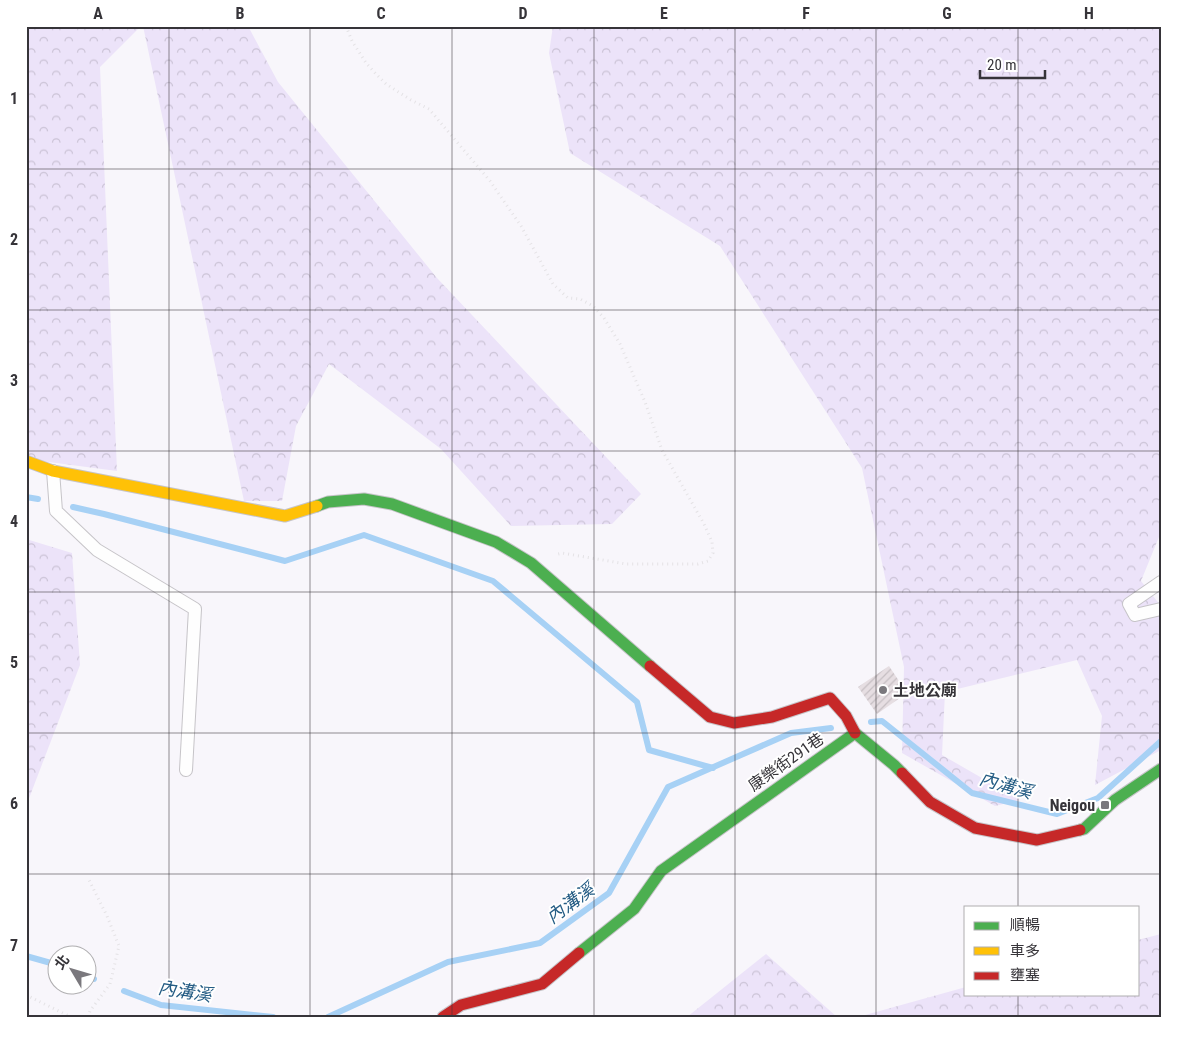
<svg xmlns="http://www.w3.org/2000/svg" width="1187" height="1043" viewBox="0 0 1187 1043" font-family="'Roboto Condensed','Noto Sans TC',sans-serif">
<style>
.forest{fill:url(#forest-crowns)}
.lines{fill:none;stroke-linecap:round;stroke-linejoin:round}
.stream{stroke:#a7d1f5;stroke-width:6}
.building{fill:url(#building-hatch)}
.lane-casing{stroke:#c6c4c8;stroke-width:14}
.fast-casing{stroke:#c6c4c8;stroke-width:13}
.slow-casing{stroke:#c6c4c8;stroke-width:13}
.jam-casing{stroke:#c6c4c8;stroke-width:13}
.path{stroke:#e4e2e5;stroke-width:3;stroke-dasharray:1 4;stroke-linecap:butt}
.lane{stroke:#fefefe;stroke-width:12}
.fast{stroke:#4caf50;stroke-width:11}
.slow{stroke:#ffc107;stroke-width:11}
.jam{stroke:#c62828;stroke-width:11}
.grid{fill:none;stroke:#363439;stroke-width:1;stroke-opacity:0.55}
.poi-dot{fill:#7a787d;stroke:#fff;stroke-width:2}
.labels{text-anchor:middle;dominant-baseline:central;stroke-width:4;stroke-linejoin:round;paint-order:stroke}
.poi-label{font-size:16px;font-weight:bold;fill:#363439;stroke:#fff;text-anchor:start}
.street-label{font-size:16px;fill:#363439;stroke:#fff}
.water-label{font-size:18px;font-style:italic;fill:#245c84;stroke:#fff}
.neatline{fill:none;stroke:#363439;stroke-width:2}
.grid-label{font-size:16px;text-anchor:middle;font-weight:bold;fill:#363439}
</style>
<defs>
<pattern id="forest-crowns" width="20" height="18" patternUnits="userSpaceOnUse" patternTransform="scale(1.25)"><rect width="20" height="18" fill="#ece3f9"/><path d="M2 6a3 3 0 1 1 6 0M12 15a3 3 0 1 1 6 0" fill="none" stroke="#cbc3d6"/></pattern>
<pattern id="building-hatch" width="6" height="6" patternUnits="userSpaceOnUse" patternTransform="scale(1.25)"><rect width="6" height="6" fill="#e6dee2"/><path d="M-1 1l2-2M0 6l6-6M5 7l2-2" fill="none" stroke="#c6bfc3"/></pattern>
</defs>
<rect width="100%" height="100%" fill="#f8f6fb"/>
<g class="forest">
<polygon points="26,26 141,26 100,67 117,471 26,459"/>
<polygon points="143,26 248,26 278,82 437,278 641,494 612,524 511,526 441,449 329,364 296,426 282,501 244,501"/>
<polygon points="553,26 1161,26 1161,532 1141,581 1161,606 1161,750 1095,785 1102,716 1077,660 945,692 942,755 1020,800 995,806 902,753 904,667 862,468 720,246 570,153 549,53"/>
<polygon points="26,539 72,553 80,665 28,801 26,801"/>
<polygon points="1161,934 1161,1017 858,1017 966,987 966,994 1138,994 1138,940"/>
<polygon points="766,954 837,1017 687,1017"/>
</g>
<g class="lines">
<g class="stream">
<polyline points="26,497 38,499"/>
<polyline points="73,507 104,514 285,561 364,535 493,581 637,702 649,750 713,768"/>
<polyline points="871,722 882,721 972,793 1057,814 1098,798 1161,741"/>
<polyline points="26,956 58,965"/>
<polyline points="88,977 94,979"/>
<polyline points="124,991 161,1005 273,1017"/>
<polyline points="328,1017 448,962 540,943 609,893 668,787 791,733 831,728"/>
</g>
</g>
<polygon class="building" points="889,666 907,693 877,714 858,687"/>
<g class="lines">
<defs>
<g id="lane">
<polyline points="53,471 56,511 97,550 195,609 186,770"/>
<polyline points="1161,582 1129,604 1135,615 1161,609"/>
</g>
<g id="fast">
<polyline points="317,506 328,502 364,499 392,504 496,542 531,563 650,666"/>
<polyline points="1080,830 1084,829 1115,800 1161,769"/>
<polyline points="579,953 634,909 661,871 855,733 894,765 902,773"/>
</g>
<polyline id="slow" points="26,461 53,471 285,516 317,506"/>
<g id="jam">
<polyline points="650,666 710,717 734,723 772,717 830,698 846,716 855,733"/>
<polyline points="902,773 930,802 975,828 1037,840 1080,830"/>
<polyline points="443,1017 461,1005 542,984 579,953"/>
</g>
</defs>
<use href="#lane" class="lane-casing"/>
<use href="#fast" class="fast-casing"/>
<use href="#slow" class="slow-casing"/>
<use href="#jam" class="jam-casing"/>
<g class="path">
<polyline points="346,26 352,41 366,63 377,75 386,84 411,100 429,109 490,181 521,226 553,284 568,298 580,299 593,306 604,318 620,344 645,402 662,450 704,524 712,542 713,553 708,561 698,564 626,564 562,553 558,554"/>
<polyline points="26,995 71,1017"/>
<polyline points="88,1017 90,1011 110,984 119,946 107,916 89,880"/>
</g>
<use href="#lane" class="lane"/>
<use href="#fast" class="fast"/>
<use href="#slow" class="slow"/>
<use href="#jam" class="jam"/>
</g>
<path class="grid" d="M169 26V1017M310 26V1017M452 26V1017M594 26V1017M735 26V1017M876 26V1017M1018 26V907M26 169H1161M26 310H1161M26 451H1161M26 592H1161M26 733H1161M26 874H1161M1018 994V1017"/>
<g class="poi-dot">
<circle cx="883" cy="690" r="5"/>
<rect x="1100" y="800" width="10" height="10" rx="2.5"/>
</g>
<g class="labels">
<g class="poi-label">
<text x="893" y="690">土地公廟</text>
<text x="1095" y="805" text-anchor="end">Neigou</text>
</g>
<g class="street-label">
<text transform="translate(786 762) rotate(-35)">康樂街291巷</text>
</g>
<g class="water-label">
<text transform="translate(1006 785) rotate(16)">內溝溪</text>
<text transform="translate(570 903) rotate(-36)">內溝溪</text>
<text transform="translate(185 991) rotate(9)">內溝溪</text>
</g>
</g>
<rect width="1187" height="1043" fill="none" stroke="#ffffff" stroke-width="55"/>
<rect x="964" y="906" width="175" height="90" fill="#ffffff" stroke="#afaeb0"/>
<rect x="974" y="922" width="25" height="8" fill="#4caf50" stroke="#afaeb0"/>
<text x="1010" y="930" font-size="15" fill="#363439">順暢</text>
<rect x="974" y="947" width="25" height="8" fill="#ffc107" stroke="#afaeb0"/>
<text x="1010" y="956" font-size="15" fill="#363439">車多</text>
<rect x="974" y="972" width="25" height="8" fill="#c62828" stroke="#afaeb0"/>
<text x="1010" y="980" font-size="15" fill="#363439">壅塞</text>
<g transform="translate(72 970) rotate(308)"><circle r="24" fill="#ffffff" stroke="#afaeb0"/>
<path d="M0-4L9 19L0 12L-9 19Z" fill="#7a787d"/>
<text y="-8" font-size="14" font-weight="bold" text-anchor="middle" fill="#363439">北</text>
</g>
<path d="M980 70v8h65v-8" fill="none" stroke="#363439" stroke-width="2.5"/>
<text x="987" y="70" font-size="15" fill="#363439" stroke="#ffffff" stroke-width="4" paint-order="stroke">20 m</text>
<rect x="28" y="28" width="1132" height="988" class="neatline"/>
<g class="grid-label">
<text x="98" y="19">A</text>
<text x="240" y="19">B</text>
<text x="381" y="19">C</text>
<text x="523" y="19">D</text>
<text x="664" y="19">E</text>
<text x="806" y="19">F</text>
<text x="947" y="19">G</text>
<text x="1089" y="19">H</text>
<text x="14" y="104">1</text>
<text x="14" y="245">2</text>
<text x="14" y="386">3</text>
<text x="14" y="527">4</text>
<text x="14" y="668">5</text>
<text x="14" y="809">6</text>
<text x="14" y="951">7</text>
</g>
</svg>
